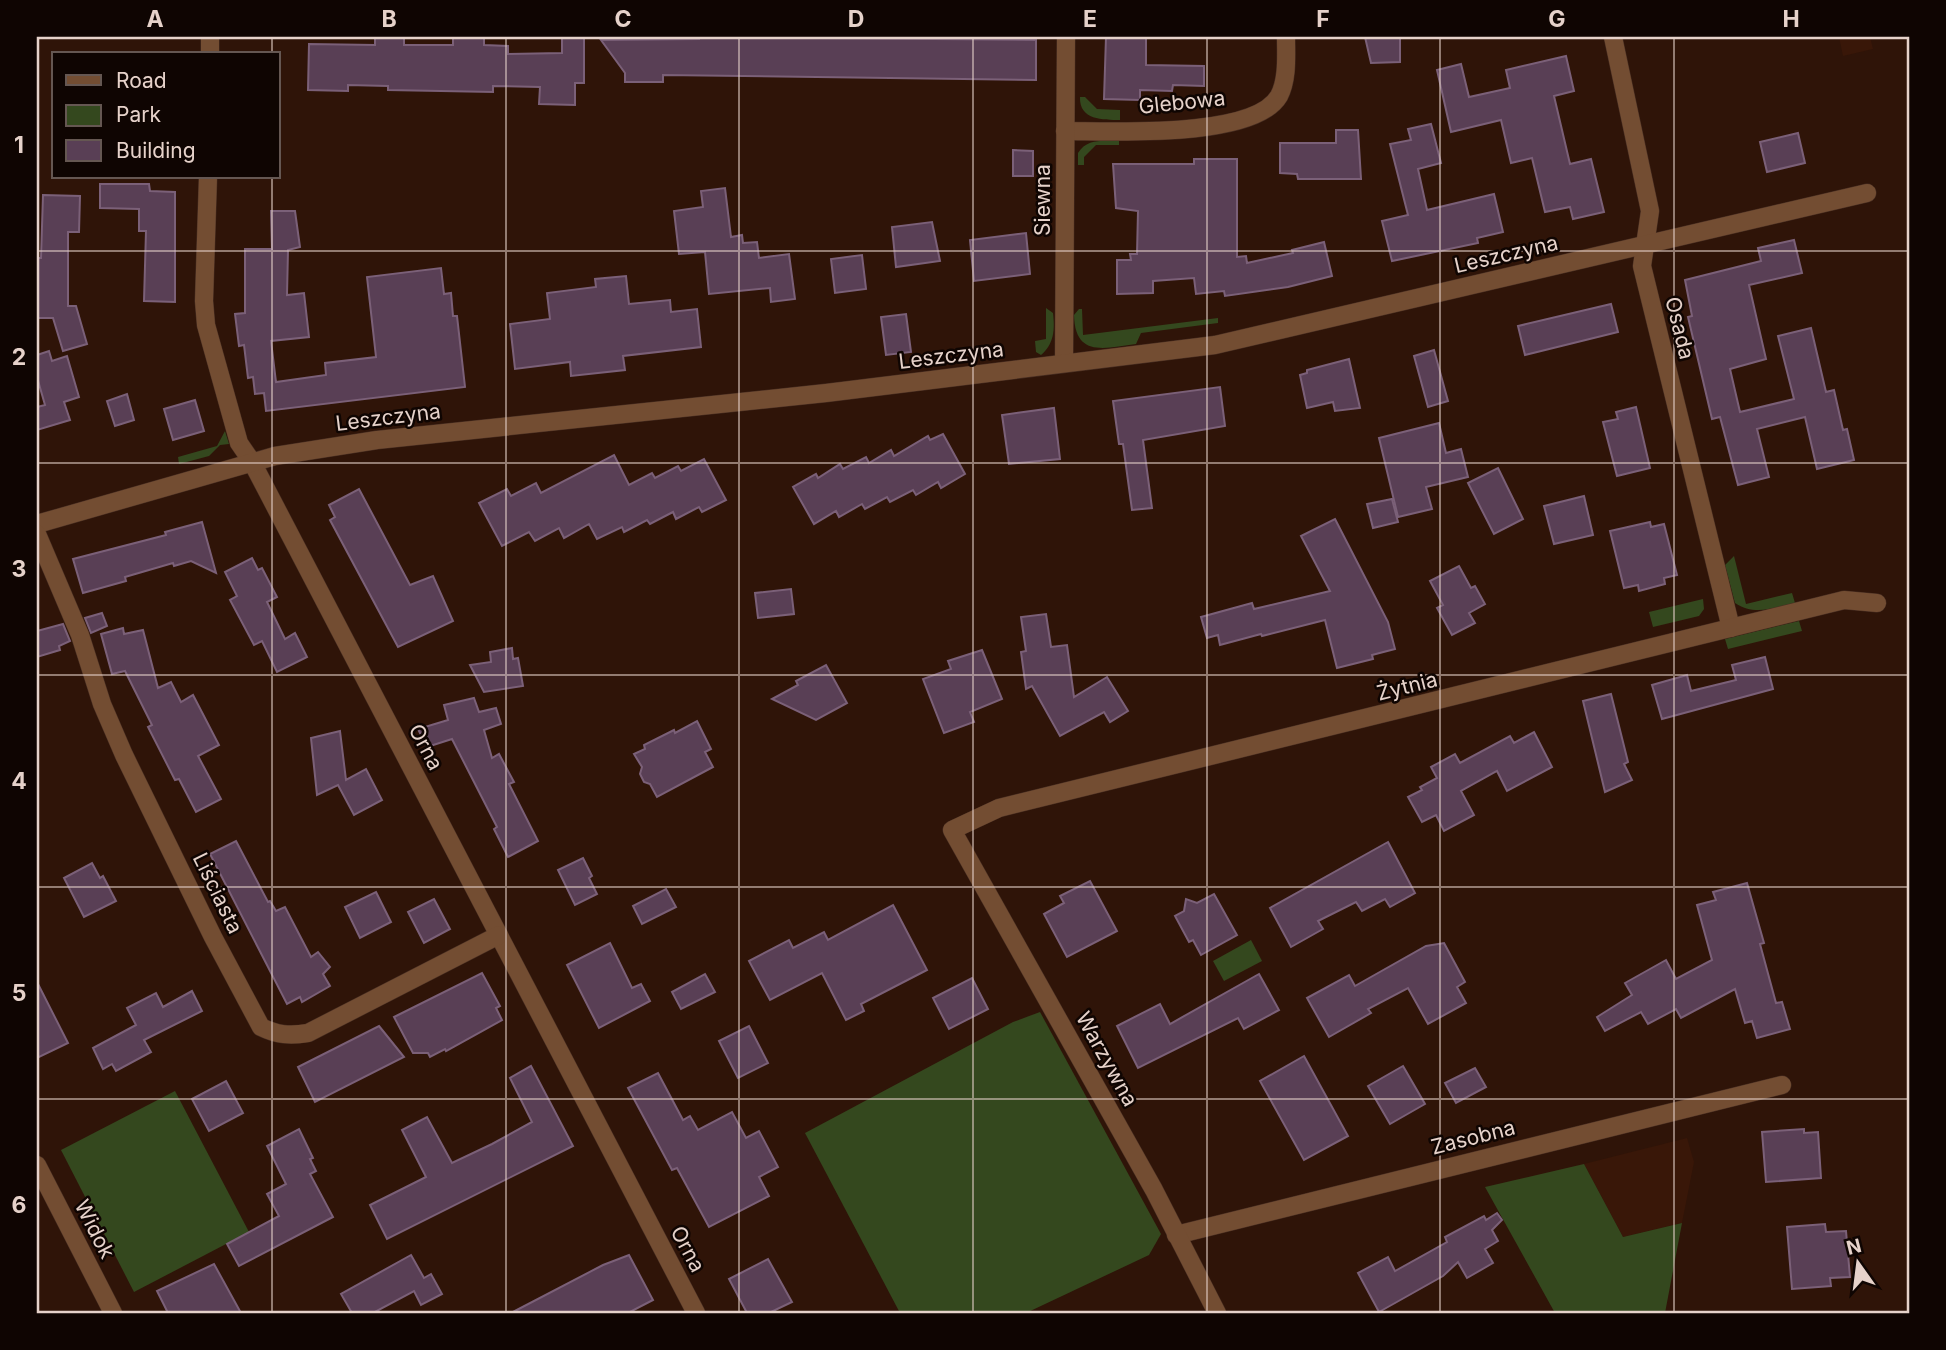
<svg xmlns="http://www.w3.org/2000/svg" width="1946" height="1350" viewBox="0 0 1946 1350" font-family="Inter,sans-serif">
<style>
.built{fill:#391708}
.green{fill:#34481e}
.building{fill:#593f55;stroke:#7b6078;stroke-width:2}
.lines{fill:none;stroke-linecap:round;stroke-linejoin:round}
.street-casing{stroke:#492f23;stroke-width:19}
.street{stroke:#734d32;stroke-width:18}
.grid{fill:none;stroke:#e6d2ca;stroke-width:2;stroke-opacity:0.55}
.labels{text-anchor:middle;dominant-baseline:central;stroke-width:5;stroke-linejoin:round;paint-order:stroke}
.street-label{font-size:21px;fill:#e6d2ca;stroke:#0f0502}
.neatline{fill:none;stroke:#e6d2ca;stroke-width:2.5}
.grid-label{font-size:23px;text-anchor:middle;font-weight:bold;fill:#e6d2ca}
</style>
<rect width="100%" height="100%" fill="#2f1408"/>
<g class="built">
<polygon points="1839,37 1870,37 1873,49 1843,56"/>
<polygon points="1687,1138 1694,1162 1682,1223 1623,1237 1584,1164"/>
</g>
<g class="green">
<path d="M1080 97H1085L1097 109 1120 110V120C1103 120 1079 120 1080 97Z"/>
<path d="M1119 141V145H1096L1084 157V165H1078V153C1087 138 1104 141 1119 141Z"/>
<path d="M1046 308 1053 313C1055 330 1054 344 1041 355L1036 352 1035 341 1046 339Z"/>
<path d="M1079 309H1082L1083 335 1218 318V323L1141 333 1136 344C1105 348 1075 358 1074 315Z"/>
<polygon points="225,431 229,444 220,445 209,456 179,464 178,457 217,446"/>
<path d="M1734 556 1746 604 1792 593 1795 603C1774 608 1754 616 1735 603L1725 565Z"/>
<polygon points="1703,599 1704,609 1699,616 1653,627 1649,612"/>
<polygon points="1799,621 1802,631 1728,649 1725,639"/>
<polygon points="1251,940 1262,961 1224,981 1213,961"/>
<polygon points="1040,1012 1161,1234 1149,1255 1026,1313 900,1313 805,1133 1013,1022"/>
<polygon points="175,1091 249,1232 134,1292 61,1150"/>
<polygon points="1584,1164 1623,1237 1682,1223 1665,1313 1555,1313 1485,1187"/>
</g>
<g class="building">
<polygon points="375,37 404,37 404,45 453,45 453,37 484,37 484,45 508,46 508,54 562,53 562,37 584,37 584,83 575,83 575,105 539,104 540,87 493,86 493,92 388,90 388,86 348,85 348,91 308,90 309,44 375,45"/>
<polygon points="699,37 1036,40 1036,80 663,75 663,82 625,82 625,73 601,40 699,39"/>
<polygon points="1106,37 1146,37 1146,65 1204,66 1204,86 1173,85 1172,91 1140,90 1140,100 1104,99"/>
<polygon points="1365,37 1400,37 1400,62 1371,63"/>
<polygon points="1566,56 1574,91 1554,96 1570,164 1591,159 1604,212 1573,219 1570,207 1545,212 1532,158 1511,163 1501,120 1451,132 1437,70 1461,64 1469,97 1510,88 1506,70"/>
<polygon points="1431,124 1441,163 1418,169 1427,210 1494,194 1503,232 1477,238 1478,243 1392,261 1382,221 1408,215 1390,144 1411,140 1408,129"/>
<polygon points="1336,130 1358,130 1361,179 1298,179 1297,174 1280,173 1280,143 1336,143"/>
<polygon points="1798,133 1805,163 1767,172 1760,142"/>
<polygon points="1013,150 1033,151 1033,176 1013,176"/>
<polygon points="1194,159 1237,159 1237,257 1246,256 1247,263 1293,253 1292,250 1324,242 1332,276 1288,287 1225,296 1224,291 1196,294 1194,278 1153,281 1153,293 1117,294 1117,260 1131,260 1130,254 1137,254 1138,211 1116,208 1113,164 1194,164"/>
<polygon points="100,184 149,184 150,191 175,192 175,302 144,301 146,231 139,231 139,209 100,208"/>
<polygon points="725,188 731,237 742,235 743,243 757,242 759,258 789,254 795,299 771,302 770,288 709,294 705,252 679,254 674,211 703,207 701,191"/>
<polygon points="43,195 80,196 79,232 68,232 68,306 76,306 87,344 63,351 53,318 37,318 37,258 41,258"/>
<polygon points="271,211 295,211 300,247 288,250 287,295 304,293 309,337 271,341 276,382 326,375 325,363 376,357 367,277 441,268 444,294 451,293 453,316 457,316 465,387 266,411 264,393 255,394 253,377 248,378 244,345 239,346 235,314 245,313 245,249 272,249"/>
<polygon points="932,222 940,261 896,267 892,227"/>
<polygon points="1026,233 1030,274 974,281 970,240"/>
<polygon points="1794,240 1802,273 1749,285 1766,359 1730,369 1740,412 1794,399 1778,336 1811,328 1826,392 1834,390 1843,430 1847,429 1854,460 1817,469 1805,417 1757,429 1769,477 1738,485 1720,417 1712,419 1688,317 1692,316 1685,280 1761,261 1758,248"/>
<polygon points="862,255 866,289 835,293 831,259"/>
<polygon points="626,276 629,304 670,300 671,312 697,309 701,347 623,356 625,370 571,376 570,362 515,369 510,324 550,319 547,293 596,287 595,279"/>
<polygon points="1611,304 1618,332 1525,355 1518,326"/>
<polygon points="906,314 911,352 886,355 881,317"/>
<polygon points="1434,350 1448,401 1428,407 1414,356"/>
<polygon points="49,351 52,361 67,356 79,397 64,402 70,420 37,430 37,407 45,405 37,377 37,355"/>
<polygon points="1349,359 1360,408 1335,411 1333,402 1307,408 1300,375 1307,373 1307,370"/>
<polygon points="1220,387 1225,426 1143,440 1152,508 1132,510 1123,444 1119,444 1113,401"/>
<polygon points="127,394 134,420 115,426 107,401"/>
<polygon points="195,400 204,431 173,440 164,409"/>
<polygon points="1636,407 1650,468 1617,476 1603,422 1618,419 1616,412"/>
<polygon points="1054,408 1060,459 1009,464 1002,415"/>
<polygon points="1439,423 1446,453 1461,449 1468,477 1426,487 1432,509 1398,517 1379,438"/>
<polygon points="943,434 965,474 941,488 938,482 916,495 913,490 890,502 887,497 865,509 862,504 839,517 836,511 814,524 793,487 816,474 818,478 840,464 843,469 866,457 869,463 891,450 894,456 928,436 930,440"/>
<polygon points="614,455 629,485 652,473 655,478 678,466 681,471 704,459 726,500 702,512 699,507 676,519 673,512 650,524 647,520 624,532 622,527 597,539 589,524 564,538 559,528 535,541 529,532 502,546 479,503 507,489 511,496 536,483 541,493"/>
<polygon points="1498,468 1523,519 1494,534 1468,483"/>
<polygon points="359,489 410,585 433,576 453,621 398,647 330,520 335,517 329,505"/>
<polygon points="1584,496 1593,535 1554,544 1544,506"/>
<polygon points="1392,499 1398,522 1373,528 1367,504"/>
<polygon points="1335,519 1388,622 1395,649 1372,655 1373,659 1337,668 1325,620 1262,636 1261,634 1220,645 1218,635 1207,638 1201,617 1252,603 1254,609 1330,591 1301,536"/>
<polygon points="202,522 216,573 191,561 174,566 173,563 125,577 126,581 83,593 73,559 166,535 165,532"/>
<polygon points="1650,522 1651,527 1664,524 1677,575 1664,578 1665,584 1639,591 1638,585 1624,588 1610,531"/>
<polygon points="252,558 258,570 262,568 277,597 267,602 285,639 295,633 307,657 277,672 262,641 254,645 230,600 237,596 225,572"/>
<polygon points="1459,566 1471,588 1475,586 1485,604 1469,613 1475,623 1452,635 1437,608 1443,605 1430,581"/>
<polygon points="791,589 794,614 758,618 755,593"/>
<polygon points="102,613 107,626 91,633 85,618"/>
<polygon points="1046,614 1051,647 1067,645 1074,697 1107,677 1128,711 1110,722 1104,712 1060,736 1032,686 1026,689 1021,652 1026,651 1021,617"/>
<polygon points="63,624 70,641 59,646 60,650 37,657 37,631"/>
<polygon points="123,628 124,634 143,630 158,688 171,682 181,702 193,695 219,745 198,756 221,799 196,812 179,779 175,780 148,727 152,725 125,671 112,674 101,634"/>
<polygon points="512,648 513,659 518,658 523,686 484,692 470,665 491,662 490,652"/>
<polygon points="982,650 1002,699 970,712 974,722 944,733 923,679 951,669 948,661"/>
<polygon points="1765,657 1773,689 1662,719 1652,685 1687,675 1691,691 1736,680 1732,665"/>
<polygon points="826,665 847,703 816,720 772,699 798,685 796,681"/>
<polygon points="1611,694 1628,762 1624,764 1632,780 1605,792 1583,701"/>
<polygon points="474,698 479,712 496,708 501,724 484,730 492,758 499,754 514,782 509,784 538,841 508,857 494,829 497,827 452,739 427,747 418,729 448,720 444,705"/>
<polygon points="697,721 711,749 705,752 713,767 657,797 650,784 644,782 640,774 642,767 634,754 645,749 644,745 674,730 675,733"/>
<polygon points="340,731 346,780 366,769 382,800 354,815 338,785 317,795 311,738"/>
<polygon points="1534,732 1552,767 1507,791 1497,771 1461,791 1474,815 1444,831 1436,815 1422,822 1408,797 1422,790 1420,787 1437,778 1431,767 1455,754 1460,763 1510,736 1514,743"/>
<polygon points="236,841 268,902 270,901 276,911 285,907 311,957 318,952 330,967 323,974 330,986 302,1002 300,997 287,1004 210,854"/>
<polygon points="1388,842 1415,893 1390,907 1385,899 1362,911 1356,902 1318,921 1323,929 1291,947 1270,908"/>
<polygon points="583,858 592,876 589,878 597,894 575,905 558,870"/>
<polygon points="92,863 100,878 103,876 116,901 84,917 64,878"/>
<polygon points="1090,881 1117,931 1067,957 1044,914 1064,903 1060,896"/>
<polygon points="1747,883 1764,943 1760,944 1776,1003 1782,1002 1790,1029 1757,1038 1752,1021 1745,1023 1735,989 1681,1018 1676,1009 1648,1024 1641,1012 1605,1031 1597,1017 1632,995 1625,983 1666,960 1676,979 1712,960 1697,905 1716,900 1713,892"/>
<polygon points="666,889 676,907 642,924 633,906"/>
<polygon points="376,892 391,922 360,938 345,907"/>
<polygon points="1214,894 1237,935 1201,955 1193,940 1189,942 1175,916 1184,911 1186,899 1197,903"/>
<polygon points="434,899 450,929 424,943 408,912"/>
<polygon points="893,905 927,970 861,1004 864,1011 846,1020 822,973 770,1000 749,961 789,940 793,948 824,932 828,940"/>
<polygon points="610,943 632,988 641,984 650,1001 599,1028 567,965"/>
<polygon points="1444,943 1465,982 1457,987 1466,1003 1428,1024 1408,988 1368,1009 1371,1013 1329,1037 1307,998 1349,975 1355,986 1426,946"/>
<polygon points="482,973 500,1006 496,1008 502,1020 446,1051 445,1049 430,1057 428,1053 413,1053 394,1017"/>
<polygon points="705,974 715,992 681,1009 672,992"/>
<polygon points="1259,974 1279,1010 1244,1029 1238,1018 1138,1068 1117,1026 1160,1004 1170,1024"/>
<polygon points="972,978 988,1009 949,1029 933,998"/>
<polygon points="37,982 68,1043 37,1058"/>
<polygon points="192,991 202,1011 144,1040 151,1052 116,1071 112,1064 103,1069 93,1048 136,1025 127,1008 156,993 163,1007"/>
<polygon points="379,1026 404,1057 315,1102 298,1067"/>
<polygon points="749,1026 768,1063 738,1078 719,1041"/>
<polygon points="1304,1056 1348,1136 1304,1160 1260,1081"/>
<polygon points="531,1066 573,1146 387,1239 370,1205 426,1177 402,1130 427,1117 452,1163 492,1144 532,1122 510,1078"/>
<polygon points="1403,1066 1425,1104 1390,1124 1368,1086"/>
<polygon points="1475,1068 1486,1087 1456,1103 1445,1083"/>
<polygon points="658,1073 683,1120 690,1116 698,1130 732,1112 746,1138 759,1131 778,1167 759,1177 769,1196 709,1227 677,1168 672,1170 628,1088"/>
<polygon points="226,1081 243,1113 209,1131 192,1099"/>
<polygon points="299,1129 313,1158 310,1159 316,1171 310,1174 333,1217 239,1266 227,1244 279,1216 267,1194 286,1184 267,1146"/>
<polygon points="1804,1129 1804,1133 1818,1132 1821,1178 1766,1182 1762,1132"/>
<polygon points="1497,1213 1502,1220 1492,1230 1498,1241 1485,1249 1493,1263 1467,1278 1458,1262 1443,1276 1379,1312 1358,1273 1388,1257 1395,1271 1447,1242 1445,1237 1484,1216 1486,1220"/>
<polygon points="1825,1224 1826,1232 1846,1231 1850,1277 1830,1278 1831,1286 1792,1289 1787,1227"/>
<polygon points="411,1255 424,1278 431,1274 442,1294 421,1305 414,1291 373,1313 352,1313 341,1294"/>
<polygon points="629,1255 653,1300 628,1313 511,1313 603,1265"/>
<polygon points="768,1259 792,1302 769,1313 747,1313 729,1279"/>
<polygon points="214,1264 241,1313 168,1313 157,1291"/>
</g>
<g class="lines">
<defs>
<g id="street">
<polyline points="1613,37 1650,211 1642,266 1731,628"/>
<polyline points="210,54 210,37"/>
<path d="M1065 131C1111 131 1254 139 1279 96 1288 79 1286 55 1286 37"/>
<polyline points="208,177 204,301 206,325 239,443 252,462 696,1313"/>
<polyline points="1064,363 1066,37"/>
<polyline points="37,524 275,456 377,440 826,393 1215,345 1867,193"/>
<path d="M37 534 80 635 102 704 124 755 213 937 261 1027C277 1035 290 1036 308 1033L499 935"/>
<polyline points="37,1165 113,1313"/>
<polyline points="1176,1235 1782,1085"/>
<polyline points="1217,1313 1154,1190 952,830 999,808 1844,600 1877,603"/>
</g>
</defs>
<use href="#street" class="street-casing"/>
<use href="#street" class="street"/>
</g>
<path class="grid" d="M272 37V54M506 37V1313M739 37V1313M973 37V1313M1207 37V1313M1440 37V1313M1674 37V1313M272 177V1313M37 251H1909M37 463H1909M37 675H1909M37 887H1909M37 1099H1909"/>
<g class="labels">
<g class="street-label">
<text transform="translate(1182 102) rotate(-6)">Glebowa</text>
<text transform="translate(1042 200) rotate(-90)">Siewna</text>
<text transform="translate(1506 254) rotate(-13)">Leszczyna</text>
<text transform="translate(1680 328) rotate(76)">Osada</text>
<text transform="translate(951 355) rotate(-7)">Leszczyna</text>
<text transform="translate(388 417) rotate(-7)">Leszczyna</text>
<text transform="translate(1407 686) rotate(-14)">Żytnia</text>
<text transform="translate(426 747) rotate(62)">Orna</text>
<text transform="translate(218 893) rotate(64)">Liściasta</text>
<text transform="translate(1107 1059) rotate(61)">Warzywna</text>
<text transform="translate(1473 1137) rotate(-14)">Zasobna</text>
<text transform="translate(95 1229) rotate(63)">Widok</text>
<text transform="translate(688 1249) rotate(62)">Orna</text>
</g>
</g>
<rect width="1946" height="1350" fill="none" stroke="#0f0502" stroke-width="77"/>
<rect x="52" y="52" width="228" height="126" fill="#0f0502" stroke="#655752" stroke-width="2"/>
<rect x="66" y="75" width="35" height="10" fill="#734d32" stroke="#655752" stroke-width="2"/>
<text x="116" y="88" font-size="21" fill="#e6d2ca">Road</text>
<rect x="66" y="105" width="35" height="21" fill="#34481e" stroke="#655752" stroke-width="2"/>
<text x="116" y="122" font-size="21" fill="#e6d2ca">Park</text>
<rect x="66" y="140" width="35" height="21" fill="#593f55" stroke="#655752" stroke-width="2"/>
<text x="116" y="158" font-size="21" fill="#e6d2ca">Building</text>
<g transform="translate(1858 1263) rotate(346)" stroke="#0f0502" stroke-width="5" paint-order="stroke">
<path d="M0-5L12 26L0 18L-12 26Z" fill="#e6d2ca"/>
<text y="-10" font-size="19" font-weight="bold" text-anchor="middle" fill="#e6d2ca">N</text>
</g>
<rect x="38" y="38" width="1870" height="1274" class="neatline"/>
<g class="grid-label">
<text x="155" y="27">A</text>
<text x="389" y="27">B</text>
<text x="623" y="27">C</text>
<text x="856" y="27">D</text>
<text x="1090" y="27">E</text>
<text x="1323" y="27">F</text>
<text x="1557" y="27">G</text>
<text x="1791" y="27">H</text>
<text x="19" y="153">1</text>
<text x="19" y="365">2</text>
<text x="19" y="577">3</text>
<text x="19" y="789">4</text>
<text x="19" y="1001">5</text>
<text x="19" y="1213">6</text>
</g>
</svg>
